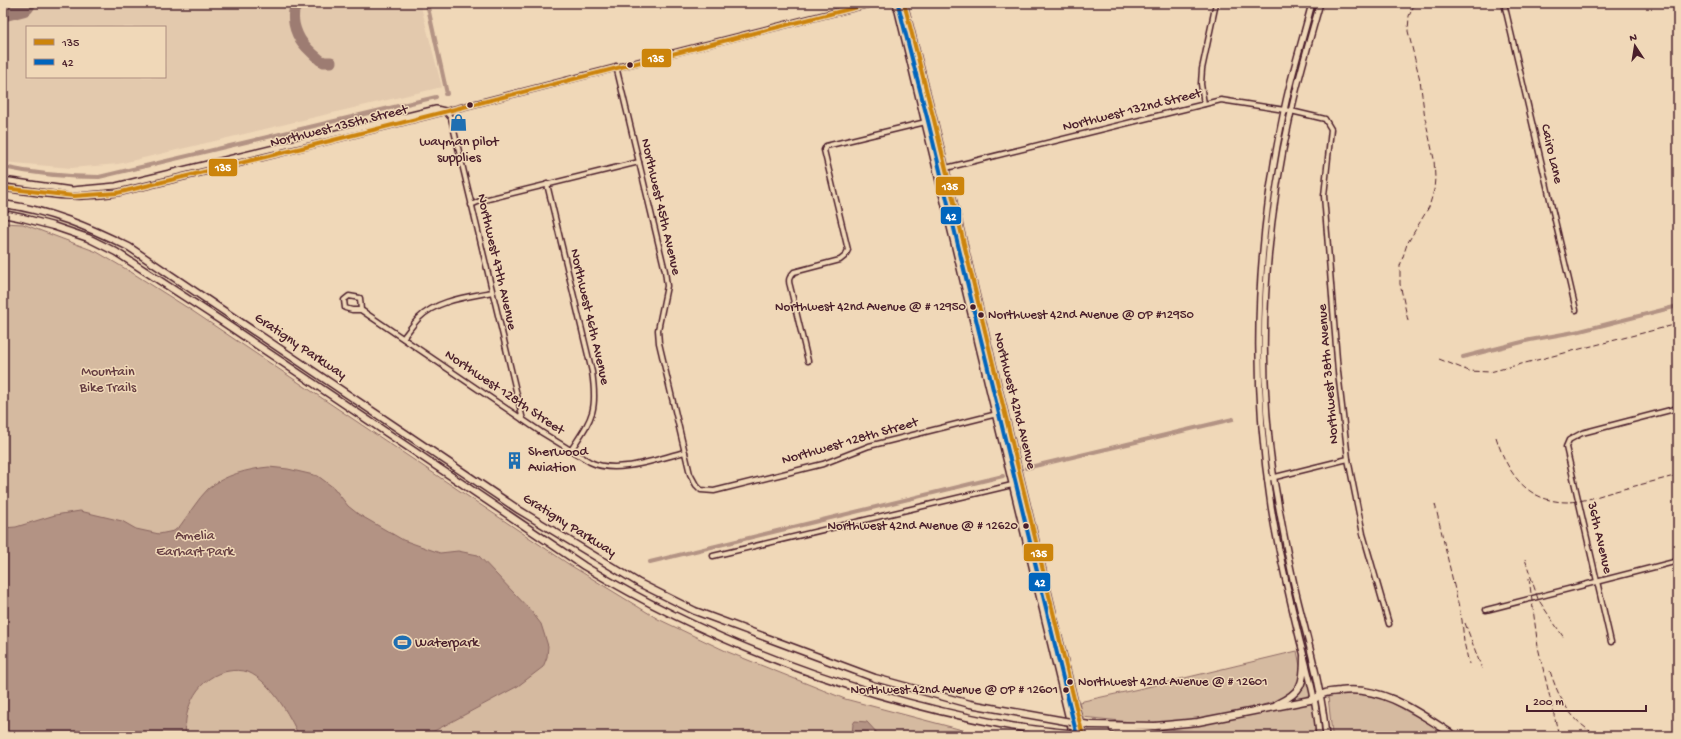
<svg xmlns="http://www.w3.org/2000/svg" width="1681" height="739" viewBox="0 0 1681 739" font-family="'Gochi Hand',sans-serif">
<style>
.built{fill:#e3c9ad;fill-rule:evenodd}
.green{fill:#d5baa0;stroke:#906c66}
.water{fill:#b39384;stroke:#896560}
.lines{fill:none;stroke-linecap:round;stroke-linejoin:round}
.canal{stroke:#b39384;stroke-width:4}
.taxiway{stroke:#9d7c72;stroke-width:11}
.runway{stroke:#9d7c72;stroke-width:27}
.minor-casing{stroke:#4a1f2b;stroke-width:7}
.major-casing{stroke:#4a1f2b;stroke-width:8}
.highway-casing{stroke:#4a1f2b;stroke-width:9}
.minor{stroke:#f0d8b8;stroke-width:4}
.major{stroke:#f0d8b8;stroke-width:5}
.highway{stroke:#f0d8b8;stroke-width:6}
.rail{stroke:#4a1f2b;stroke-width:1;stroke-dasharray:6 3;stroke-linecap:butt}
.highway-bridge-casing{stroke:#4a1f2b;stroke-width:9;stroke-linecap:butt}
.highway-bridge{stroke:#f0d8b8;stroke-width:6}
.bus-1-casing{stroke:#f0d8b8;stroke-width:7}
.bus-2-casing{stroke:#f0d8b8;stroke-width:7}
.bus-1{stroke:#cc840b;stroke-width:4}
.bus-2{stroke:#0065bd;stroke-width:4}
.bus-dot{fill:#4a1f2b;stroke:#f0d8b8;stroke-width:1.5}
.labels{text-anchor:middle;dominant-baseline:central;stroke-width:3;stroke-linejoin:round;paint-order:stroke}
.bus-label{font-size:13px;fill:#4a1f2b;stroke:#f0d8b8;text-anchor:end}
.street-label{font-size:14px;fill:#4a1f2b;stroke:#f0d8b8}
.poi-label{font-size:14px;fill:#4a1f2b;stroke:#f0d8b8;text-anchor:start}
.park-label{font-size:14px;fill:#663e42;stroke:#f0d8b8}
.line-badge{stroke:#f0d8b8;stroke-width:1.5}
.badge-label{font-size:11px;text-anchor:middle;font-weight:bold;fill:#fff}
</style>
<rect width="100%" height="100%" fill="#f0d8b8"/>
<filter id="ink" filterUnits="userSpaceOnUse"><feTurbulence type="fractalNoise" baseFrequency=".025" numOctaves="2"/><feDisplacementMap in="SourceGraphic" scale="8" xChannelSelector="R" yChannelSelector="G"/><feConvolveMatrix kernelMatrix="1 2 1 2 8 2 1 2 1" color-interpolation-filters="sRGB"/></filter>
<g filter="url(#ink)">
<path class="built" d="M3 3H420L442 87 118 164 71 168 3 162ZM27 27H165V77H27Z"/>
<g class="green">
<polygon points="3,223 23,224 97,252 131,272 191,310 570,565 658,619 728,652 845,699 985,736 3,736"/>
<polygon points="1297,651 1301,671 1298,686 1284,698 1251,709 1180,721 1141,723 1082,717 1079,702 1143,688"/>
<polygon points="1306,678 1311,696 1292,700 1300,692"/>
<polygon points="1357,693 1378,697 1387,700 1451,736 1334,736 1334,734 1332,734 1328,696"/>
<polygon points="1307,702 1313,704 1317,736 1236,736 1159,728"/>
</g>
<g class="water">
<path d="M269 467 288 469 318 476 334 488 348 506 358 514 403 540 440 553 458 551 478 555 531 611 541 624 548 646 547 657 543 667 518 686 425 736H299C289 714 271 682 248 672 242 670 235 670 229 671 199 675 182 708 186 736H3V528L16 527 55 515 80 511 122 521 136 529 159 534 174 531 180 526C189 514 197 500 208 489 224 475 248 469 269 467Z"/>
<polygon points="855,721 867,722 880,736 850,736 852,734 853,724"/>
</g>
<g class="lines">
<g class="canal">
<polyline points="427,3 447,94 445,94"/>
<path d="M3 167C35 174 66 177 99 177L436 97"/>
<polyline points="1463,357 1530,340 1580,331 1678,306"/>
<polyline points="1026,468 1233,419"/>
<polyline points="650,562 1003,476"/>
</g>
<g class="taxiway">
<polyline points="13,3 19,4"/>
<path d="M302 3C288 7 294 29 300 39 304 46 313 54 320 60L324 62H331"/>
</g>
<polyline class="runway" points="3,8 22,3"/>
<defs>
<g id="minor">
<polyline points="1504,3 1576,310"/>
<polyline points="616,66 665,271 667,286 658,330 659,343 690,474 696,485 701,490 714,491 823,464 869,446 1005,412"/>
<polyline points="1204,104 1201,84 1202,69 1216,3"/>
<polyline points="445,111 451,118 523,420"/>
<polyline points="946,168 1221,100 1291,111 1325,119 1331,129 1324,196 1338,372 1348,459 1363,534 1389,624"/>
<path d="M547 184 592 372C598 412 592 418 571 450"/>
<polyline points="471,205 480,201 639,162"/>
<path d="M361 310 360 298 349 296 344 300 345 308 352 310H361L541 432 590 462C617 475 656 459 685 452"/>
<path d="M403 338C408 332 413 324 419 318 437 300 468 297 492 292"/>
<path d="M808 361 790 286C788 280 789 277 794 272L840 260 845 256 848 250 824 150 826 146 934 120"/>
<polyline points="1267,479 1348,459"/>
<polyline points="713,556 1012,485"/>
<polyline points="1486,610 1678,561"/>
<polyline points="1611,642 1566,447 1569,440 1582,433 1678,408"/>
</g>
<g id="major">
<polyline points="896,3 1073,736"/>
<polyline points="904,3 934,120 1083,736"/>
<path d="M1312 3C1303 39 1291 75 1284 111 1256 241 1251 374 1271 506 1278 551 1289 596 1300 641 1308 672 1317 703 1319 736"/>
<path d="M1320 3C1310 39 1299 75 1291 112 1264 230 1256 359 1274 480 1281 520 1288 561 1298 601 1309 645 1322 690 1326 736"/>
<polyline points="3,180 72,190 116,186 436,109 445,111"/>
<path d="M3 188C44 194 76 200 117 193 370 133 620 65 873 3"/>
</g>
<g id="highway">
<path d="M3 204C48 210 89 227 129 247L519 510 639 583 695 611 875 678 970 704 1065 721"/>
<path d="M3 214 23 218 53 226 88 238 116 252 220 320 584 566C715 645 855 696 1005 725 1026 729 1047 731 1068 733"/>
<path d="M1277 704C1302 692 1304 684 1304 657"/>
<path d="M1090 725 1155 726 1198 722 1315 699C1322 692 1330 692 1340 691 1384 685 1420 714 1455 736"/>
<polyline points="1113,729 1181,736"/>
</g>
</defs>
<use href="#minor" class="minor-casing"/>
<use href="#major" class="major-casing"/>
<use href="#highway" class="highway-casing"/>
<use href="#minor" class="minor"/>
<use href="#major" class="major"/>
<use href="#highway" class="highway"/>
<g class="rail">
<polyline points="1408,321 1400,284 1400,266 1407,244 1429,207 1434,190 1435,178 1434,159 1425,118 1420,80 1408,31 1409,16 1415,3"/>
<polyline points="1439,359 1469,371 1490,372 1678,324"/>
<path d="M1496 437C1507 472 1526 502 1567 502 1583 502 1598 496 1612 492 1634 486 1656 481 1678 475"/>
<polyline points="1435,504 1462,620 1464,642 1469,664"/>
<polyline points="1525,559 1538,599 1564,638"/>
<polyline points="1529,578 1538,647 1559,736"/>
<polyline points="1465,623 1482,669"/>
<path d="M1550 671C1559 699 1571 722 1599 736"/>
</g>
<defs>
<g id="highway-bridge">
<polyline points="1065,721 1090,725"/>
<polyline points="1068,733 1084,736"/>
</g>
</defs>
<use href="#highway-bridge" class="highway-bridge-casing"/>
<use href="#highway-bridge" class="highway-bridge"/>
<defs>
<g id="bus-1">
<polyline points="904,3 934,120 1083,736"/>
<polyline points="3,188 74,196 117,193 306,147 873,3"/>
</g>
<polyline id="bus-2" points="898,4 928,121 1077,736"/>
</defs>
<use href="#bus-1" class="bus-1-casing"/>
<use href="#bus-2" class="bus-2-casing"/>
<use href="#bus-1" class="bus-1"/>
<use href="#bus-2" class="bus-2"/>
</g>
</g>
<defs>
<symbol id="shop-bare" viewBox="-9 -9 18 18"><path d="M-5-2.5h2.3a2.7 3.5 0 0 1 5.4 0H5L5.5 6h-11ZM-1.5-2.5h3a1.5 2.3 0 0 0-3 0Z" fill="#1f6fb2" stroke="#f0d8b8" stroke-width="2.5" paint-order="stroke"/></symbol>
<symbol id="building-bare" viewBox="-9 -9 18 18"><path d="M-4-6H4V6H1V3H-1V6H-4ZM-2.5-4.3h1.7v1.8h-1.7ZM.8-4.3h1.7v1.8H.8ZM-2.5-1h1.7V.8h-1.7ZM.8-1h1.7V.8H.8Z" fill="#1f6fb2" stroke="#f0d8b8" stroke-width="2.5" paint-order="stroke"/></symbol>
<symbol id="stadium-bare" viewBox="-9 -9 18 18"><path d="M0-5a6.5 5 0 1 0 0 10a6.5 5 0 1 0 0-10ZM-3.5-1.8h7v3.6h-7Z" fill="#1f6fb2" stroke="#f0d8b8" stroke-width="2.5" paint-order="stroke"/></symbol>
</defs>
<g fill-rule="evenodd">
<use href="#shop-bare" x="446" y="110" width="25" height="25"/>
<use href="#building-bare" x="502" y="448" width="25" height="25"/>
<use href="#stadium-bare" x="390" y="630" width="25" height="25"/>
</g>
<g class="bus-dot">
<circle cx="630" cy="65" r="3.5"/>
<circle cx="470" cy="105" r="3.5"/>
<circle cx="973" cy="307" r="3.5"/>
<circle cx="981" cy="315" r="3.5"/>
<circle cx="1026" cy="526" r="3.5"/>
<circle cx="1070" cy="682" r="3.5"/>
<circle cx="1066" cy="690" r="3.5"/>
</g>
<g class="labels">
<g class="bus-label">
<text x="966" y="307">Northwest 42nd Avenue @ # 12950</text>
<text x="988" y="315" text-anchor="start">Northwest 42nd Avenue @ OP #12950</text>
<text x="1018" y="526">Northwest 42nd Avenue @ # 12620</text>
<text x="1078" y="682" text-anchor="start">Northwest 42nd Avenue @ # 12601</text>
<text x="1058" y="690">Northwest 42nd Avenue @ OP # 12601</text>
</g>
<g class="street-label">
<text transform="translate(1132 111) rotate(-14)">Northwest 132nd Street</text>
<text transform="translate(339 127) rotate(-14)">Northwest 135th Street</text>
<text transform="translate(1551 154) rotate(77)">Cairo Lane</text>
<text transform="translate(660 207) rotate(77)">Northwest 45th Avenue</text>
<text transform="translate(496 262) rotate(77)">Northwest 47th Avenue</text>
<text transform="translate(589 317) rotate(77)">Northwest 46th Avenue</text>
<text transform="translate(300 347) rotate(34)">Gratigny Parkway</text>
<text transform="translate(1329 374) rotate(-95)">Northwest 38th Avenue</text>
<text transform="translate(504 393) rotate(34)">Northwest 128th Street</text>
<text transform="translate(1014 401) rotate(76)">Northwest 42nd Avenue</text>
<text transform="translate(850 442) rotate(-16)">Northwest 128th Street</text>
<text transform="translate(569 526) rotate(32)">Gratigny Parkway</text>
<text transform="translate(1599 538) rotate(77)">36th Avenue</text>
</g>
<g class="poi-label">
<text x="459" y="142" text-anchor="middle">wayman pilot<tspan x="459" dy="16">supplies</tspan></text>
<text x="528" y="452">Sherwood<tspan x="528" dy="16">Aviation</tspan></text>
<text x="415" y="643">Waterpark</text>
</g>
<g class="park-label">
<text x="108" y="372">Mountain<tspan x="108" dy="16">Bike Trails</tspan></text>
<text x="195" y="536">Amelia<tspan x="195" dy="16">Earhart Park</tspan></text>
</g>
</g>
<g class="line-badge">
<rect x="641" y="48" width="31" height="20" rx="4" fill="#cc840b"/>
<rect x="208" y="158" width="30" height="19" rx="4" fill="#cc840b"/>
<rect x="935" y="176" width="30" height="20" rx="4" fill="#cc840b"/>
<rect x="940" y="206" width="22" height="19" rx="4" fill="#0065bd"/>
<rect x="1023" y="543" width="31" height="19" rx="4" fill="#cc840b"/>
<rect x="1028" y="572" width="23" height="20" rx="4" fill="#0065bd"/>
</g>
<g class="badge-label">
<text x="656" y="62">135</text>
<text x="223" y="171">135</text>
<text x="950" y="190">135</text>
<text x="951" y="220">42</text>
<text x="1039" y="557">135</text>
<text x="1040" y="586">42</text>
</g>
<rect width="1681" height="739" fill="none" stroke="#f0d8b8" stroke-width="16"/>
<rect x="8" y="8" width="1665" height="723" fill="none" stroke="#4a1f2b" stroke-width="1.5" filter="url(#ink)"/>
<rect x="26" y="26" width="140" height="52" fill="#f0d8b8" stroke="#ae8e80"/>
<rect x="34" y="39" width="20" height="6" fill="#cc840b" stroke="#ae8e80"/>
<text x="62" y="46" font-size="12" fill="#4a1f2b">135</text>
<rect x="34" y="59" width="20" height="6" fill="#0065bd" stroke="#ae8e80"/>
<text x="62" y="66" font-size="12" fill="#4a1f2b">42</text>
<g transform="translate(1635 46) rotate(348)" stroke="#f0d8b8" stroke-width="3" paint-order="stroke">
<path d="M0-3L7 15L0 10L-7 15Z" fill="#4a1f2b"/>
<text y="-6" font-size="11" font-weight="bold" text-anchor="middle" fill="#4a1f2b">N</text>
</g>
<path d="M1527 705v6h119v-6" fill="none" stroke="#4a1f2b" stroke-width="2"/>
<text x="1533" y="705" font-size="12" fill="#4a1f2b" stroke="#f0d8b8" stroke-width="3" paint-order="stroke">200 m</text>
</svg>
